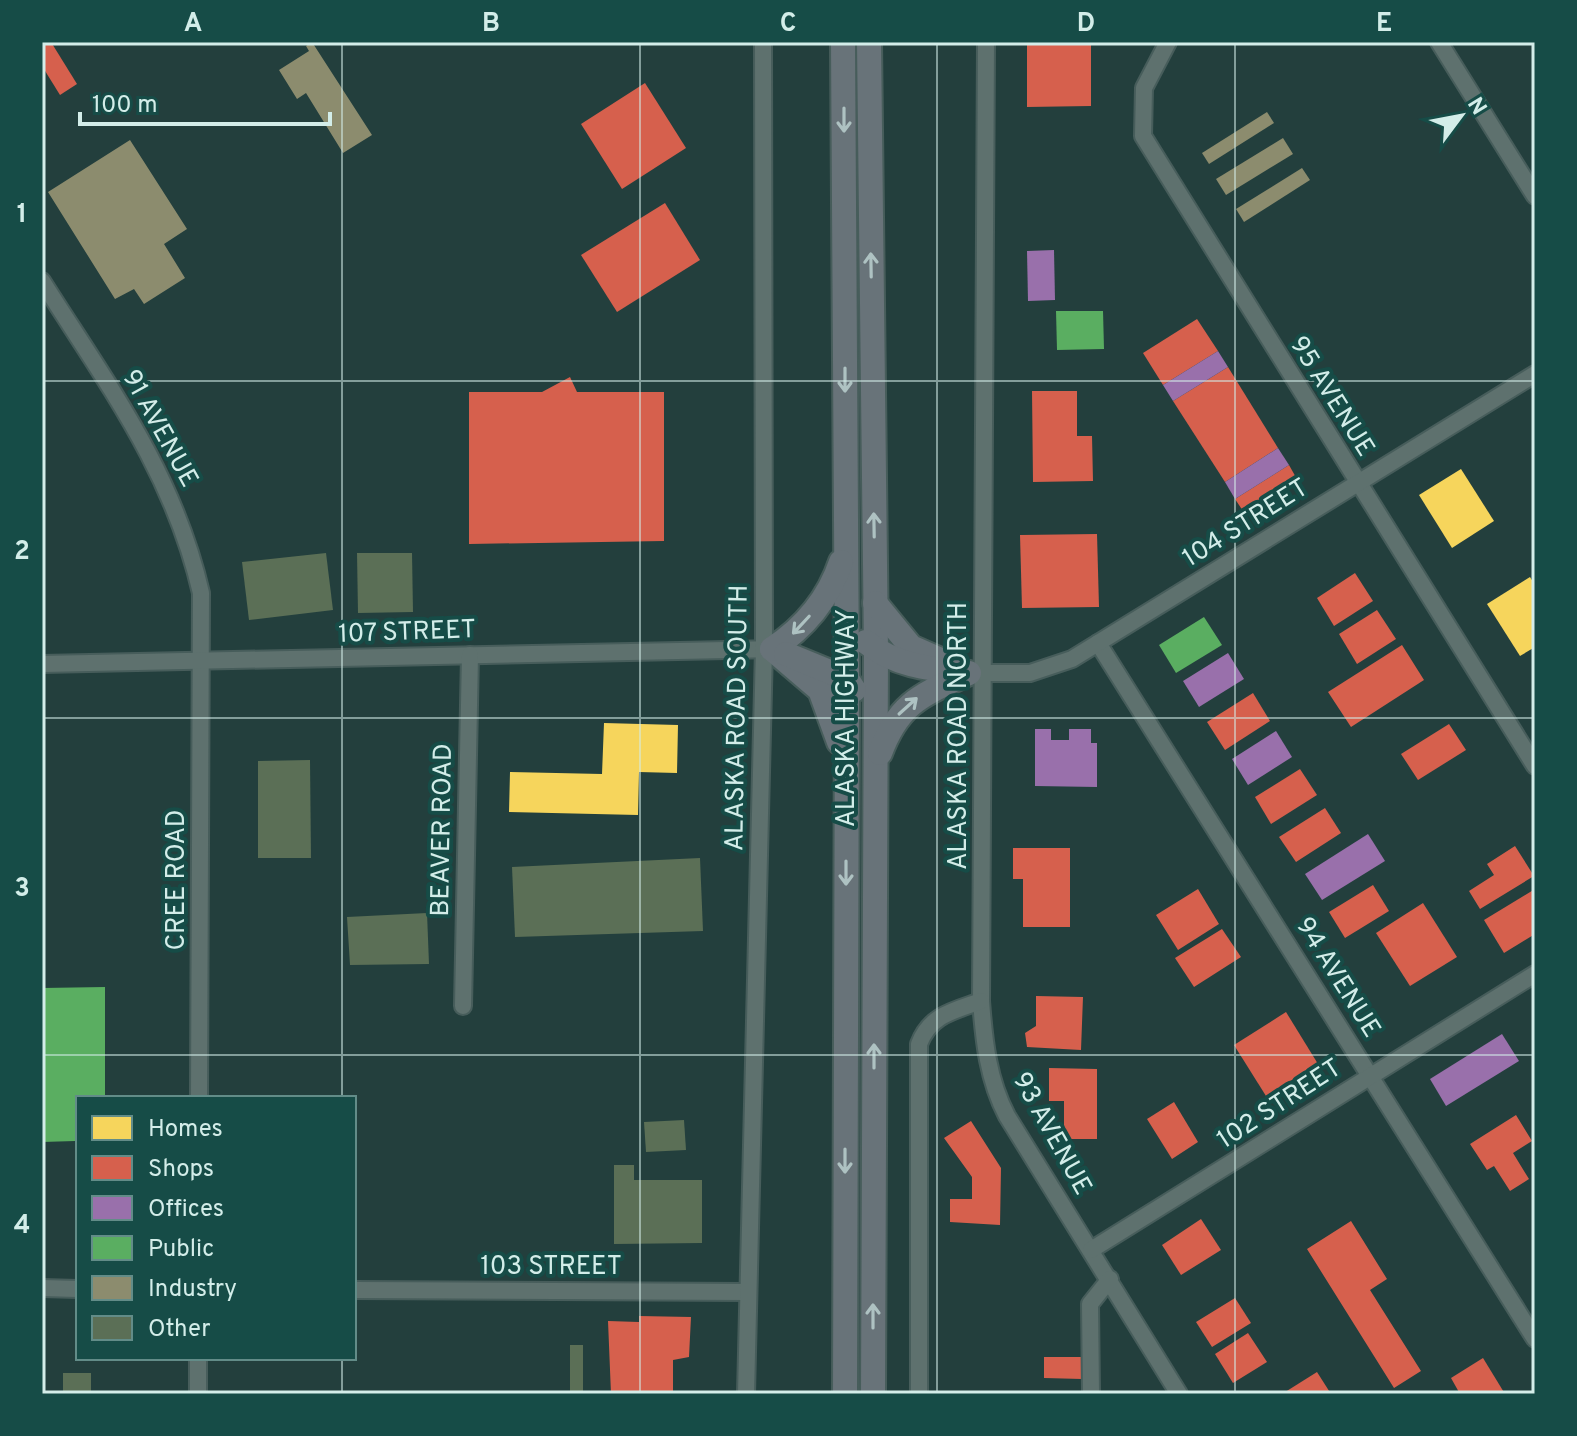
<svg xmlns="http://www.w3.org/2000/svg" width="1577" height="1436" viewBox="0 0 1577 1436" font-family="Overpass,sans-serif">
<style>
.homes{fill:#f6d55c}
.shops{fill:#d6604d}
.offices{fill:#9970ab}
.public{fill:#5aae61}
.industry{fill:#8c8c6e}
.building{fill:#5b6f56}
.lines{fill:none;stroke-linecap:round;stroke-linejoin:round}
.minor-casing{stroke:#475d5b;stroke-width:20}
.highway-casing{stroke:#475d5b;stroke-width:28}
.minor{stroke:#5e716e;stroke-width:16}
.highway{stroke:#687379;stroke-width:24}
.oneway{stroke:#aec2c2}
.grid{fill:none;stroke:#d3ede9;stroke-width:2;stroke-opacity:0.55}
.labels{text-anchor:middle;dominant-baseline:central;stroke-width:8;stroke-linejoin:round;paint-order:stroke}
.street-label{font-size:26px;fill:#d3ede9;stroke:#164c47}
.neatline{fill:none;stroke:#d3ede9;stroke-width:3}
.grid-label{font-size:26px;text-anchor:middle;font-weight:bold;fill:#d3ede9}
</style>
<rect width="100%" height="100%" fill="#233f3d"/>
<g class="homes">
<polygon points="1461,469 1494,521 1452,548 1419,495"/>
<polygon points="1530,577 1535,585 1535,647 1520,656 1487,604"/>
<polygon points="604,723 678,725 677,773 639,772 638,815 509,812 510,772 602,774"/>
</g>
<g class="shops">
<polygon points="42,42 51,42 77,84 60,95 42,66"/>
<polygon points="1027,42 1091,42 1091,106 1027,107"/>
<polygon points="645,83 686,148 622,189 581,124"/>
<polygon points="665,203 700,260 617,312 581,255"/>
<polygon points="1197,319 1218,351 1163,385 1143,353"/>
<polygon points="1228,367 1278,448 1225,482 1173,401"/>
<polygon points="570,377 577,392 664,392 664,541 469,544 469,392 542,392"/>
<polygon points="1032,391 1077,391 1077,436 1092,436 1093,481 1033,482"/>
<polygon points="1289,465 1298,481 1245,514 1235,499"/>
<polygon points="1097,534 1099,607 1022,608 1020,535"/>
<polygon points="1355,573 1373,601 1334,626 1317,598"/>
<polygon points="1377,610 1396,639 1357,664 1339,634"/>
<polygon points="1402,645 1424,680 1351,727 1328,692"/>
<polygon points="1253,693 1270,721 1225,750 1207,722"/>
<polygon points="1449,724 1466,750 1418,780 1401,754"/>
<polygon points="1300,769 1317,795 1271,824 1255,797"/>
<polygon points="1325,808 1341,833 1296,862 1279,837"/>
<polygon points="1515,846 1534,876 1480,909 1469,891 1494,875 1487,864"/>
<polygon points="1013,848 1070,848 1070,927 1023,927 1023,879 1013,879"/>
<polygon points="1373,885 1389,911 1345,938 1329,912"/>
<polygon points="1198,889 1219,924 1178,950 1156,915"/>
<polygon points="1535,889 1535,934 1504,953 1484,920"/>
<polygon points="1423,903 1457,957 1410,986 1376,933"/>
<polygon points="1222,929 1241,957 1194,987 1175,958"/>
<polygon points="1036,996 1083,997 1081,1050 1027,1047 1025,1033 1036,1026"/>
<polygon points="1286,1012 1318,1064 1266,1096 1234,1045"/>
<polygon points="1049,1068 1097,1069 1097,1139 1064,1139 1064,1101 1049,1101"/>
<polygon points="1174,1102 1198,1142 1172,1159 1147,1119"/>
<polygon points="1516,1115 1532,1141 1513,1153 1529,1179 1510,1191 1494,1166 1487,1170 1470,1144"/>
<polygon points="971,1121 1001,1168 1000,1225 950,1222 950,1199 972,1199 972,1177 944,1138"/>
<polygon points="1201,1219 1221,1250 1181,1275 1162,1245"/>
<polygon points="1351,1221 1387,1279 1370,1290 1421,1371 1394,1388 1307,1249"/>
<polygon points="1235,1298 1251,1323 1212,1347 1196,1322"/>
<polygon points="639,1316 691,1317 689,1357 673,1360 673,1394 611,1394 608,1321 639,1322"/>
<polygon points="1248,1333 1267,1362 1233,1383 1215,1354"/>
<polygon points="1044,1357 1082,1357 1082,1379 1044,1378"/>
<polygon points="1483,1358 1505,1394 1460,1394 1451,1378"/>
<polygon points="1317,1372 1331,1394 1282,1394"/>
</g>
<g class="offices">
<polygon points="1054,250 1055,300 1028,301 1027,251"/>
<polygon points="1218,351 1228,367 1173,401 1163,385"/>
<polygon points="1278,448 1289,465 1235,499 1225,482"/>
<polygon points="1228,653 1244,679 1199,707 1183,681"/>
<polygon points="1035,729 1051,729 1051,740 1069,740 1069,729 1091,729 1091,743 1097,743 1097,787 1035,786"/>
<polygon points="1276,731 1292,757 1248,785 1232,759"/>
<polygon points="1368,834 1385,861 1322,900 1305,874"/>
<polygon points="1502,1034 1519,1061 1446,1106 1430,1079"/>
</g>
<g class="public">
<polygon points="1056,311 1103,311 1104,349 1057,350"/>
<polygon points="1204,617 1222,645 1176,673 1159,645"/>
<polygon points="105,987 105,1098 78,1098 78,1185 75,1185 75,1141 42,1142 42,988"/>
</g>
<g class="industry">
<polygon points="312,42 372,135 343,153 306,93 297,99 279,70 309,51 306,46"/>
<polygon points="1267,112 1274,123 1209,164 1202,153"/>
<polygon points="1283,138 1293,154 1226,195 1216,179"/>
<polygon points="130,140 187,229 164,244 185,278 144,304 134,289 115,299 48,192"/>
<polygon points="1302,168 1310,180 1244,222 1236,209"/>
</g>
<g class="building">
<polygon points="326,553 333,610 249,620 242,562"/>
<polygon points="357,553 412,553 413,612 358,613"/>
<polygon points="310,760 311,858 258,858 258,761"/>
<polygon points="700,858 703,931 515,937 512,867"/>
<polygon points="427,913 429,964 350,965 347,917"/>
<polygon points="684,1120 686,1150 646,1152 644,1122"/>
<polygon points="614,1165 634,1165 634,1180 702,1180 702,1243 614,1244"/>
<rect x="570" y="1345" width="13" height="49"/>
<rect x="63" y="1373" width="28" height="21"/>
</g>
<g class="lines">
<defs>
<g id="minor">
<path d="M986 42 981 1001C984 1041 988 1080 1007 1116L1179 1394"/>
<polyline points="1168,42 1144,88 1143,136 1535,766"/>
<polyline points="1439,42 1535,196"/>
<path d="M42 281C107 384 173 471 201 593L199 1098"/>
<polyline points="1098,643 1535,1339"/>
<polyline points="42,664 772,649"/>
<polyline points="972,673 1030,673 1072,659 1535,374"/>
<polyline points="463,1006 470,655"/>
<polyline points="1091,1250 1535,974"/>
<polyline points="42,1288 78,1289"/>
<polyline points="354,1290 747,1292"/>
<polyline points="198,1358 198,1394"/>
<polyline points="746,1394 764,648 763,42"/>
<path d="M919 1394V1044C930 1015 953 1011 981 1001"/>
<polyline points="1091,1394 1090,1304 1110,1279"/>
</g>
<g id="highway">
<polyline points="843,42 847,679 845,1394"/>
<polyline points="869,42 876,651 873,1394"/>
<polyline points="875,603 911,647 945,662"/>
<path d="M866 642C895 666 931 669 967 673"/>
<polyline points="772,649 820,690 839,742"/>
<path d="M772 649C804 628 829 598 841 562"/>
<polyline points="786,654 847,679 854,690"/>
<path d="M880 753C899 702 922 695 969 673"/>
</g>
</defs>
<use href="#minor" class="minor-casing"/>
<use href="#highway" class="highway-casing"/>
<use href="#minor" class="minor"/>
<use href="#highway" class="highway"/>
</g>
<defs><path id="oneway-shaft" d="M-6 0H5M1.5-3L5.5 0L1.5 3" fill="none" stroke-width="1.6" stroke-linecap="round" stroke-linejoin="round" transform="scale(2)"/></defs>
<g class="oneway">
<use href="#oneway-shaft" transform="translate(844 120) rotate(90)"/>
<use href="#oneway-shaft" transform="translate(871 265) rotate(-91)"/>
<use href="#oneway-shaft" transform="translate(845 380) rotate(90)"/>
<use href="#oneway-shaft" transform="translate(874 525) rotate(-91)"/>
<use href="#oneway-shaft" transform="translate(801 625) rotate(133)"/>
<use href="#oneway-shaft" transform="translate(908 706) rotate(-42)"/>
<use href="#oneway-shaft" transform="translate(846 873) rotate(90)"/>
<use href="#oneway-shaft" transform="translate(874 1056) rotate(-90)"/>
<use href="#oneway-shaft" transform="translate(845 1161) rotate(90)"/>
<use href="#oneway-shaft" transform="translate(873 1316) rotate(-90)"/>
</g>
<path class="grid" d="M342 42V1098M640 42V1394M937 42V1394M1235 42V1394M42 381H1535M42 718H1535M42 1055H1535M342 1358V1394"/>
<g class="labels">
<g class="street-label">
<text transform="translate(1331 397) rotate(58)">95 AVENUE</text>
<text transform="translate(159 429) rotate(61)">91 AVENUE</text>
<text transform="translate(1246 524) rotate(-32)">104 STREET</text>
<text transform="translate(407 633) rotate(-2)">107 STREET</text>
<text transform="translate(738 718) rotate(-89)">ALASKA ROAD SOUTH</text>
<text transform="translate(847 718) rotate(-90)">ALASKA HIGHWAY</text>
<text transform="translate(959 736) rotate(-90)">ALASKA ROAD NORTH</text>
<text transform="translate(443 830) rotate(-89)">BEAVER ROAD</text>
<text transform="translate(177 880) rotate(-90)">CREE ROAD</text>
<text transform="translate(1337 978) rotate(58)">94 AVENUE</text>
<text transform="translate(1280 1105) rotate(-33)">102 STREET</text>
<text transform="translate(1051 1134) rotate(61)">93 AVENUE</text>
<text x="551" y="1267">103 STREET</text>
</g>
</g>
<rect width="1577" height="1436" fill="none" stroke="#164c47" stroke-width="88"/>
<rect x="76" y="1096" width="280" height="264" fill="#164c47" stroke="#628c88" stroke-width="2"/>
<rect x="92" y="1116" width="40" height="24" fill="#f6d55c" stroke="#628c88" stroke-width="2"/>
<text x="148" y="1136" font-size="24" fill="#d3ede9">Homes</text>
<rect x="92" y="1156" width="40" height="24" fill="#d6604d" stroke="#628c88" stroke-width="2"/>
<text x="148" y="1176" font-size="24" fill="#d3ede9">Shops</text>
<rect x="92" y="1196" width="40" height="24" fill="#9970ab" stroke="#628c88" stroke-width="2"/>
<text x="148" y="1216" font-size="24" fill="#d3ede9">Offices</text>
<rect x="92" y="1236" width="40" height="24" fill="#5aae61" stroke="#628c88" stroke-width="2"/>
<text x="148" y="1256" font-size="24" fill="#d3ede9">Public</text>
<rect x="92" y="1276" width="40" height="24" fill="#8c8c6e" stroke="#628c88" stroke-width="2"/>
<text x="148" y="1296" font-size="24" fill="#d3ede9">Industry</text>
<rect x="92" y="1316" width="40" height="24" fill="#5b6f56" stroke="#628c88" stroke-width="2"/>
<text x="148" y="1336" font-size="24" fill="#d3ede9">Other</text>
<g transform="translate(1461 116) rotate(58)" stroke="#164c47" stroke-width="6" paint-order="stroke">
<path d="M0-6L14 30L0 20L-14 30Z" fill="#d3ede9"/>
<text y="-12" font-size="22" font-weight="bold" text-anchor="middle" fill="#d3ede9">N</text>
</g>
<path d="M80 112v12h250v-12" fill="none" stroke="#d3ede9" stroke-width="4"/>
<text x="92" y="112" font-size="24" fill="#d3ede9" stroke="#164c47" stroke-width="6" paint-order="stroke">100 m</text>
<rect x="44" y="44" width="1489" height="1348" class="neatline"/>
<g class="grid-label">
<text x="193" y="31">A</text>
<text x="491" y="31">B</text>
<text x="788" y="31">C</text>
<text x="1086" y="31">D</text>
<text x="1384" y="31">E</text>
<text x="22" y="222">1</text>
<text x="22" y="559">2</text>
<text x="22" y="896">3</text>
<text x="22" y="1233">4</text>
</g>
</svg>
